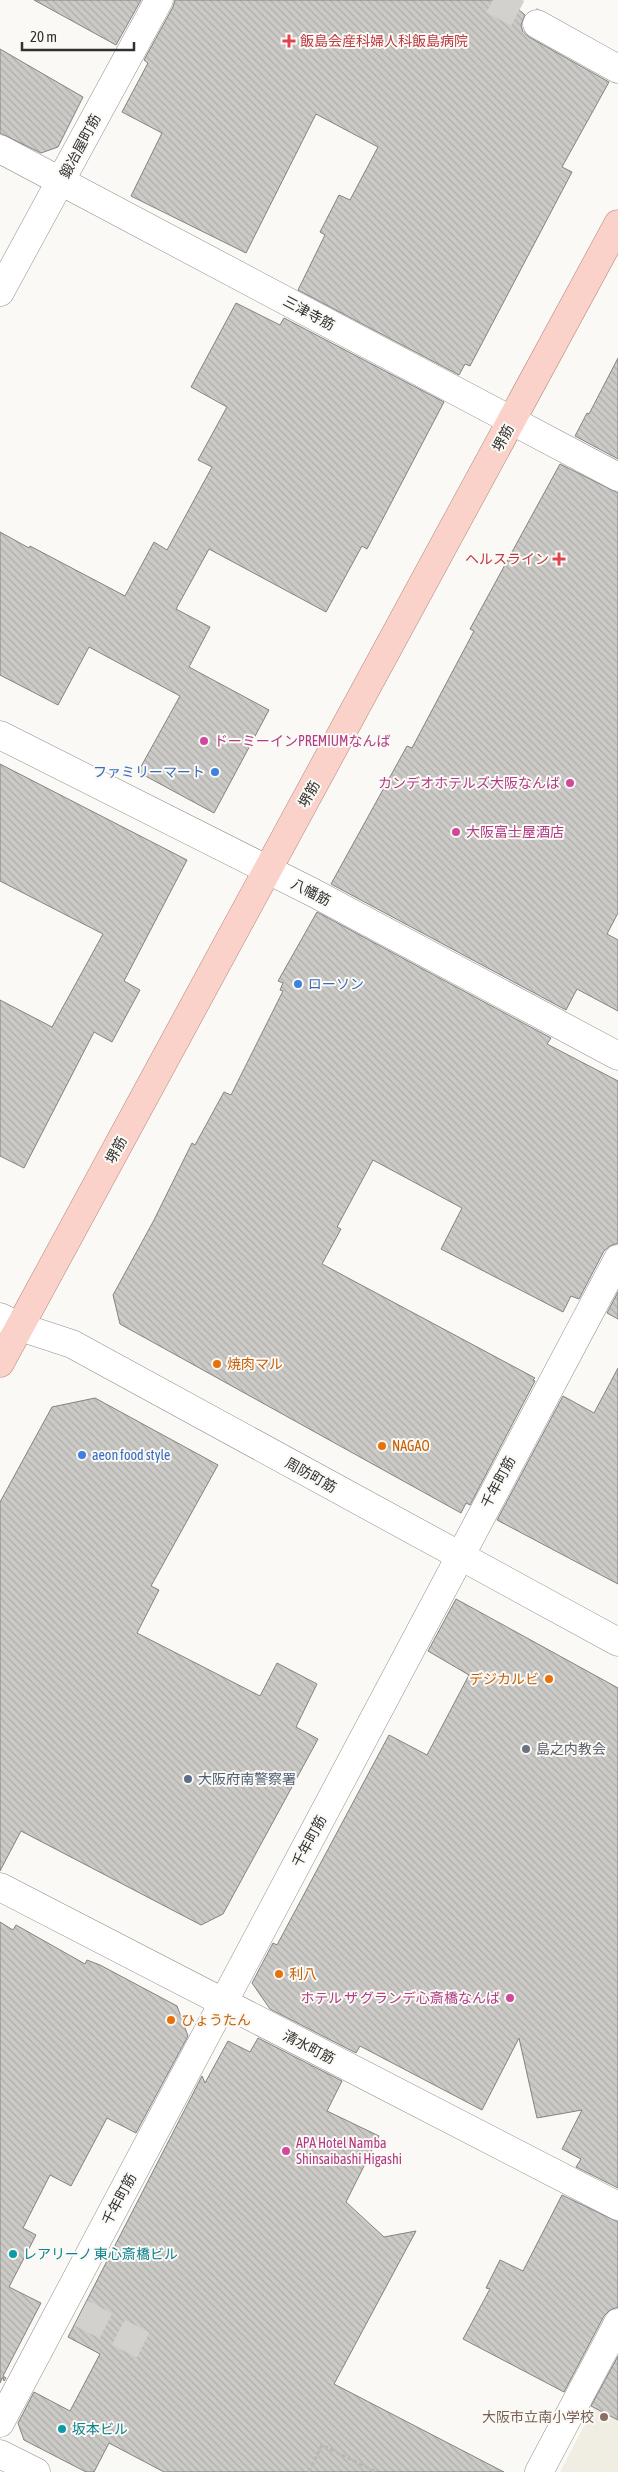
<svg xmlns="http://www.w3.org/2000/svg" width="618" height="2472" viewBox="0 0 618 2472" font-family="'Asap Condensed','Noto Sans JP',sans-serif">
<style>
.built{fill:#f0ede2}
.building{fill:url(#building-back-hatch);stroke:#858380}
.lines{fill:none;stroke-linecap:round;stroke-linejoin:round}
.minor-tunnel{stroke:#d2d1cd;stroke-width:28;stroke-dasharray:28 14;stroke-linecap:butt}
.minor-casing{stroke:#92918e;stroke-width:29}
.major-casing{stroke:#b2867c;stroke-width:29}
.path{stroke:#b9b8b5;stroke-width:3;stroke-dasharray:4 2.5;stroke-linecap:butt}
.minor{stroke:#fff;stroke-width:28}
.major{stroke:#fbd2c9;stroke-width:28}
.health-dot{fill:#e0444e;stroke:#faf9f5;stroke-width:2}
.hotel-dot{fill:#d1479c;stroke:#faf9f5;stroke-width:2}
.shop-dot{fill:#3f7fe0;stroke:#faf9f5;stroke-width:2}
.food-dot{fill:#e8710a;stroke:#faf9f5;stroke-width:2}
.worship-dot{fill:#6b7280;stroke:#faf9f5;stroke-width:2}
.service-dot{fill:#5c6f8a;stroke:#faf9f5;stroke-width:2}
.culture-dot{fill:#0f9aa8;stroke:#faf9f5;stroke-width:2}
.education-dot{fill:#8d6e63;stroke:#faf9f5;stroke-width:2}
.labels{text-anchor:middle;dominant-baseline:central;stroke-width:4;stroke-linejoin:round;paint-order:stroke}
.health-label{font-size:14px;fill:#be3a42;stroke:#faf9f5;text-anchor:start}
.street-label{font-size:14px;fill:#31312f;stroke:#faf9f5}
.hotel-label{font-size:14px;fill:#b23c85;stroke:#faf9f5;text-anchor:start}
.shop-label{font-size:14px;fill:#366cbe;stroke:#faf9f5;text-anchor:start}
.food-label{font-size:14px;fill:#c56008;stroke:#faf9f5;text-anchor:start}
.worship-label{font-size:14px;fill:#5b616d;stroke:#faf9f5;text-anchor:start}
.service-label{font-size:14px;fill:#4e5e75;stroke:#faf9f5;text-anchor:start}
.culture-label{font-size:14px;fill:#0d838f;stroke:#faf9f5;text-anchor:start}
.education-label{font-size:14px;fill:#785e54;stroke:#faf9f5;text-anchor:end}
</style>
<defs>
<pattern id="building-back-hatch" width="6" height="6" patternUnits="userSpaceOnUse" patternTransform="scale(1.25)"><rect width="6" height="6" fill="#cccac6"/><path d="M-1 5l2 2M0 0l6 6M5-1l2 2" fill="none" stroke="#b0aeaa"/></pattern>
</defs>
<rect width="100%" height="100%" fill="#faf9f5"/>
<polygon class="built" points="618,2361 618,2472 560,2472"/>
<g class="building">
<polygon points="34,0 141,0 116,45"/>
<polygon points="175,0 507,0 525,15 521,25 523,32 529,37 609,82 562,167 572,172 470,366 465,364 459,375 298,290 325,235 320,232 339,195 350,200 378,147 316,114 246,253 131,196 162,133 122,112 148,63 144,60 173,7"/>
<polygon points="0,49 83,97 58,147 41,153 0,133"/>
<polygon points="236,303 280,325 284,318 444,402 367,549 362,546 326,612 209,549 176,609 210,627 189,667 269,710 214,813 138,772 180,696 89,647 58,705 0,675 0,532 29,548 30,546 125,596 154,542 167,550 212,467 198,460 227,407 191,387"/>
<polygon points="618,358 618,459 575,436 587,413 589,414"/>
<polygon points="560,464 618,493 618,913 607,934 618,940 618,1011 577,989 566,1010 331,884 407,746 412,748 474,631 470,629"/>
<polygon points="0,764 187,860 124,981 140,990 112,1042 94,1032 24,1168 0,1156 0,1000 52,1027 103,934 0,881"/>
<polygon points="317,912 551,1038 547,1044 618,1081 618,1243 610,1246 604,1251 579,1299 571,1296 563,1312 441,1249 462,1208 373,1160 337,1227 341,1229 322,1264 535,1378 533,1380 535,1381 470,1505 466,1503 461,1513 120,1324 113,1295 154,1220 192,1143 195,1145 224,1092 231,1095 283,991 280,990 283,983 278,981"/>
<polygon points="618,1292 618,1319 607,1313"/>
<polygon points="618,1368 618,1584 497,1520 563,1396 594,1413"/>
<polygon points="95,1398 218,1465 151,1586 159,1590 137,1633 260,1696 277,1663 317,1684 296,1727 318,1739 223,1914 201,1925 21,1831 0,1871 0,1502 52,1407"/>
<polygon points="456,1599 618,1688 618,2188 576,2167 581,2159 562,2149 582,2110 537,2118 519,2038 482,2110 360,2046 356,2053 270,2009 252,1983 273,1943 277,1945 389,1735 427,1755 469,1675 428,1651"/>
<polygon points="0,1922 13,1930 16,1925 85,1964 87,1960 100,1965 177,2006 188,2036 136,2133 107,2118 71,2186 50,2175 23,2228 36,2235 9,2287 41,2303 3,2376 6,2378 4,2381 3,2377 0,2383"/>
<polygon points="258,2038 342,2081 327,2111 379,2136 346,2202 384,2237 416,2231 334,2384 504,2472 164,2472 109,2443 94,2472 86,2472 24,2440 18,2423 34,2392 70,2411 100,2354 68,2337 202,2076 205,2083 228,2041 250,2052"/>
<polygon points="562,2195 618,2222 618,2307 610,2310 604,2316 564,2392 463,2339 490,2289 486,2288 500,2260 523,2271"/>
<polygon points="618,2356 618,2420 591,2406"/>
</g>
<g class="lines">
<g class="minor-tunnel">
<polyline points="493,0 537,24"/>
<polyline points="81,2313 147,2347"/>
</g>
<defs>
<g id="minor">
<polyline points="537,24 618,69"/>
<polyline points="0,149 618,477"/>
<polyline points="0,292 159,0"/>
<polyline points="0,735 314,893 618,1056"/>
<polyline points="0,1317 20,1327 72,1344 618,1642"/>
<polyline points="0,1887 618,2206"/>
<polyline points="0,2423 618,1259"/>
<polyline points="0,2454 36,2472"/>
<polyline points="539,2472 618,2323"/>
</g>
<polyline id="major" points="0,1363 618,224"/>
</defs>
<use href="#minor" class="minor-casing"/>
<use href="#major" class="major-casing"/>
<polyline class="path" points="309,2472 322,2445 376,2472"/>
<use href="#minor" class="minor"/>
<use href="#major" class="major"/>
</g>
<g class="health-dot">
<path d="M286.5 33.5h5v5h5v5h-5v5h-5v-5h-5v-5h5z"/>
<path d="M556.5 551.5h5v5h5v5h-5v5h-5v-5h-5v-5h5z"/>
</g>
<g class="hotel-dot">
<circle cx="204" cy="741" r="5"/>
<circle cx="570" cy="783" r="5"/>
<circle cx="456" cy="832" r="5"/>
<circle cx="510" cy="1998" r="5"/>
<circle cx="286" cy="2151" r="5"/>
</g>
<g class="shop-dot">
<circle cx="215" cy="772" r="5"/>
<circle cx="298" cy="984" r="5"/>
<circle cx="82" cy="1455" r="5"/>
</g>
<g class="food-dot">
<circle cx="217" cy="1364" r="5"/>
<circle cx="382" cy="1446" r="5"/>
<circle cx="549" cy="1679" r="5"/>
<circle cx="279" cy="1974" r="5"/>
<circle cx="171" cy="2020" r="5"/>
</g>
<circle class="worship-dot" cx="526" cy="1749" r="5"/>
<circle class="service-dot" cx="188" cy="1779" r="5"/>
<g class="culture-dot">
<circle cx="13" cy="2254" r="5"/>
<circle cx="62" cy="2429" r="5"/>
</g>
<circle class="education-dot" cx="604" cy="2417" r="5"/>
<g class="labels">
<g class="health-label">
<text x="300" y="41">飯島会産科婦人科飯島病院</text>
<text x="549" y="559" text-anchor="end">ヘルスライン</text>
</g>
<g class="street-label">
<text transform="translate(80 146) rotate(-62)">鍛冶屋町筋</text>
<text transform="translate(309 313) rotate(28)">三津寺筋</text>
<text transform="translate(503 438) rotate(-62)">堺筋</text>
<text transform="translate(309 794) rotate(-61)">堺筋</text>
<text transform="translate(311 892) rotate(27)">八幡筋</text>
<text transform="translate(116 1150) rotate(-62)">堺筋</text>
<text transform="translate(311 1475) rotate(29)">周防町筋</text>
<text transform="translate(498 1482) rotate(-62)">千年町筋</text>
<text transform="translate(309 1841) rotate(-62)">千年町筋</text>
<text transform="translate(309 2047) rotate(27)">清水町筋</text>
<text transform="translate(119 2199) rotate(-62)">千年町筋</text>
</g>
<g class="hotel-label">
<text x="214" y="741">ドーミーインPREMIUMなんば</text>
<text x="560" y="783" text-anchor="end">カンデオホテルズ大阪なんば</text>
<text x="466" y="832">大阪富士屋酒店</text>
<text x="500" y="1998" text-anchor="end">ホテル ザ グランデ心斎橋なんば</text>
<text x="296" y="2143">APA Hotel Namba<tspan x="296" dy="16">Shinsaibashi Higashi</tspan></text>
</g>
<g class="shop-label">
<text x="205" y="772" text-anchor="end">ファミリーマート</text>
<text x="308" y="984">ローソン</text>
<text x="92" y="1455">aeon food style</text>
</g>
<g class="food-label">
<text x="227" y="1364">焼肉マル</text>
<text x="392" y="1446">NAGAO</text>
<text x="539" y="1679" text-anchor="end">デジカルビ</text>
<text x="289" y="1974">利八</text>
<text x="181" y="2020">ひょうたん</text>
</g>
<g class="worship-label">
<text x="536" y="1749">島之内教会</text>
</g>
<g class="service-label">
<text x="198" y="1779">大阪府南警察署</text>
</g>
<g class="culture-label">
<text x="23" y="2254">レアリーノ 東心斎橋ビル</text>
<text x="72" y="2429">坂本ビル</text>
</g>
<g class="education-label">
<text x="594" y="2417">大阪市立南小学校</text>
</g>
</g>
<path d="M22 42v8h112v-8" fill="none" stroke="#31312f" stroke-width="2.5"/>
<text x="30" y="42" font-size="15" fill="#31312f" stroke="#faf9f5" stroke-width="4" paint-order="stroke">20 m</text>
</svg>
